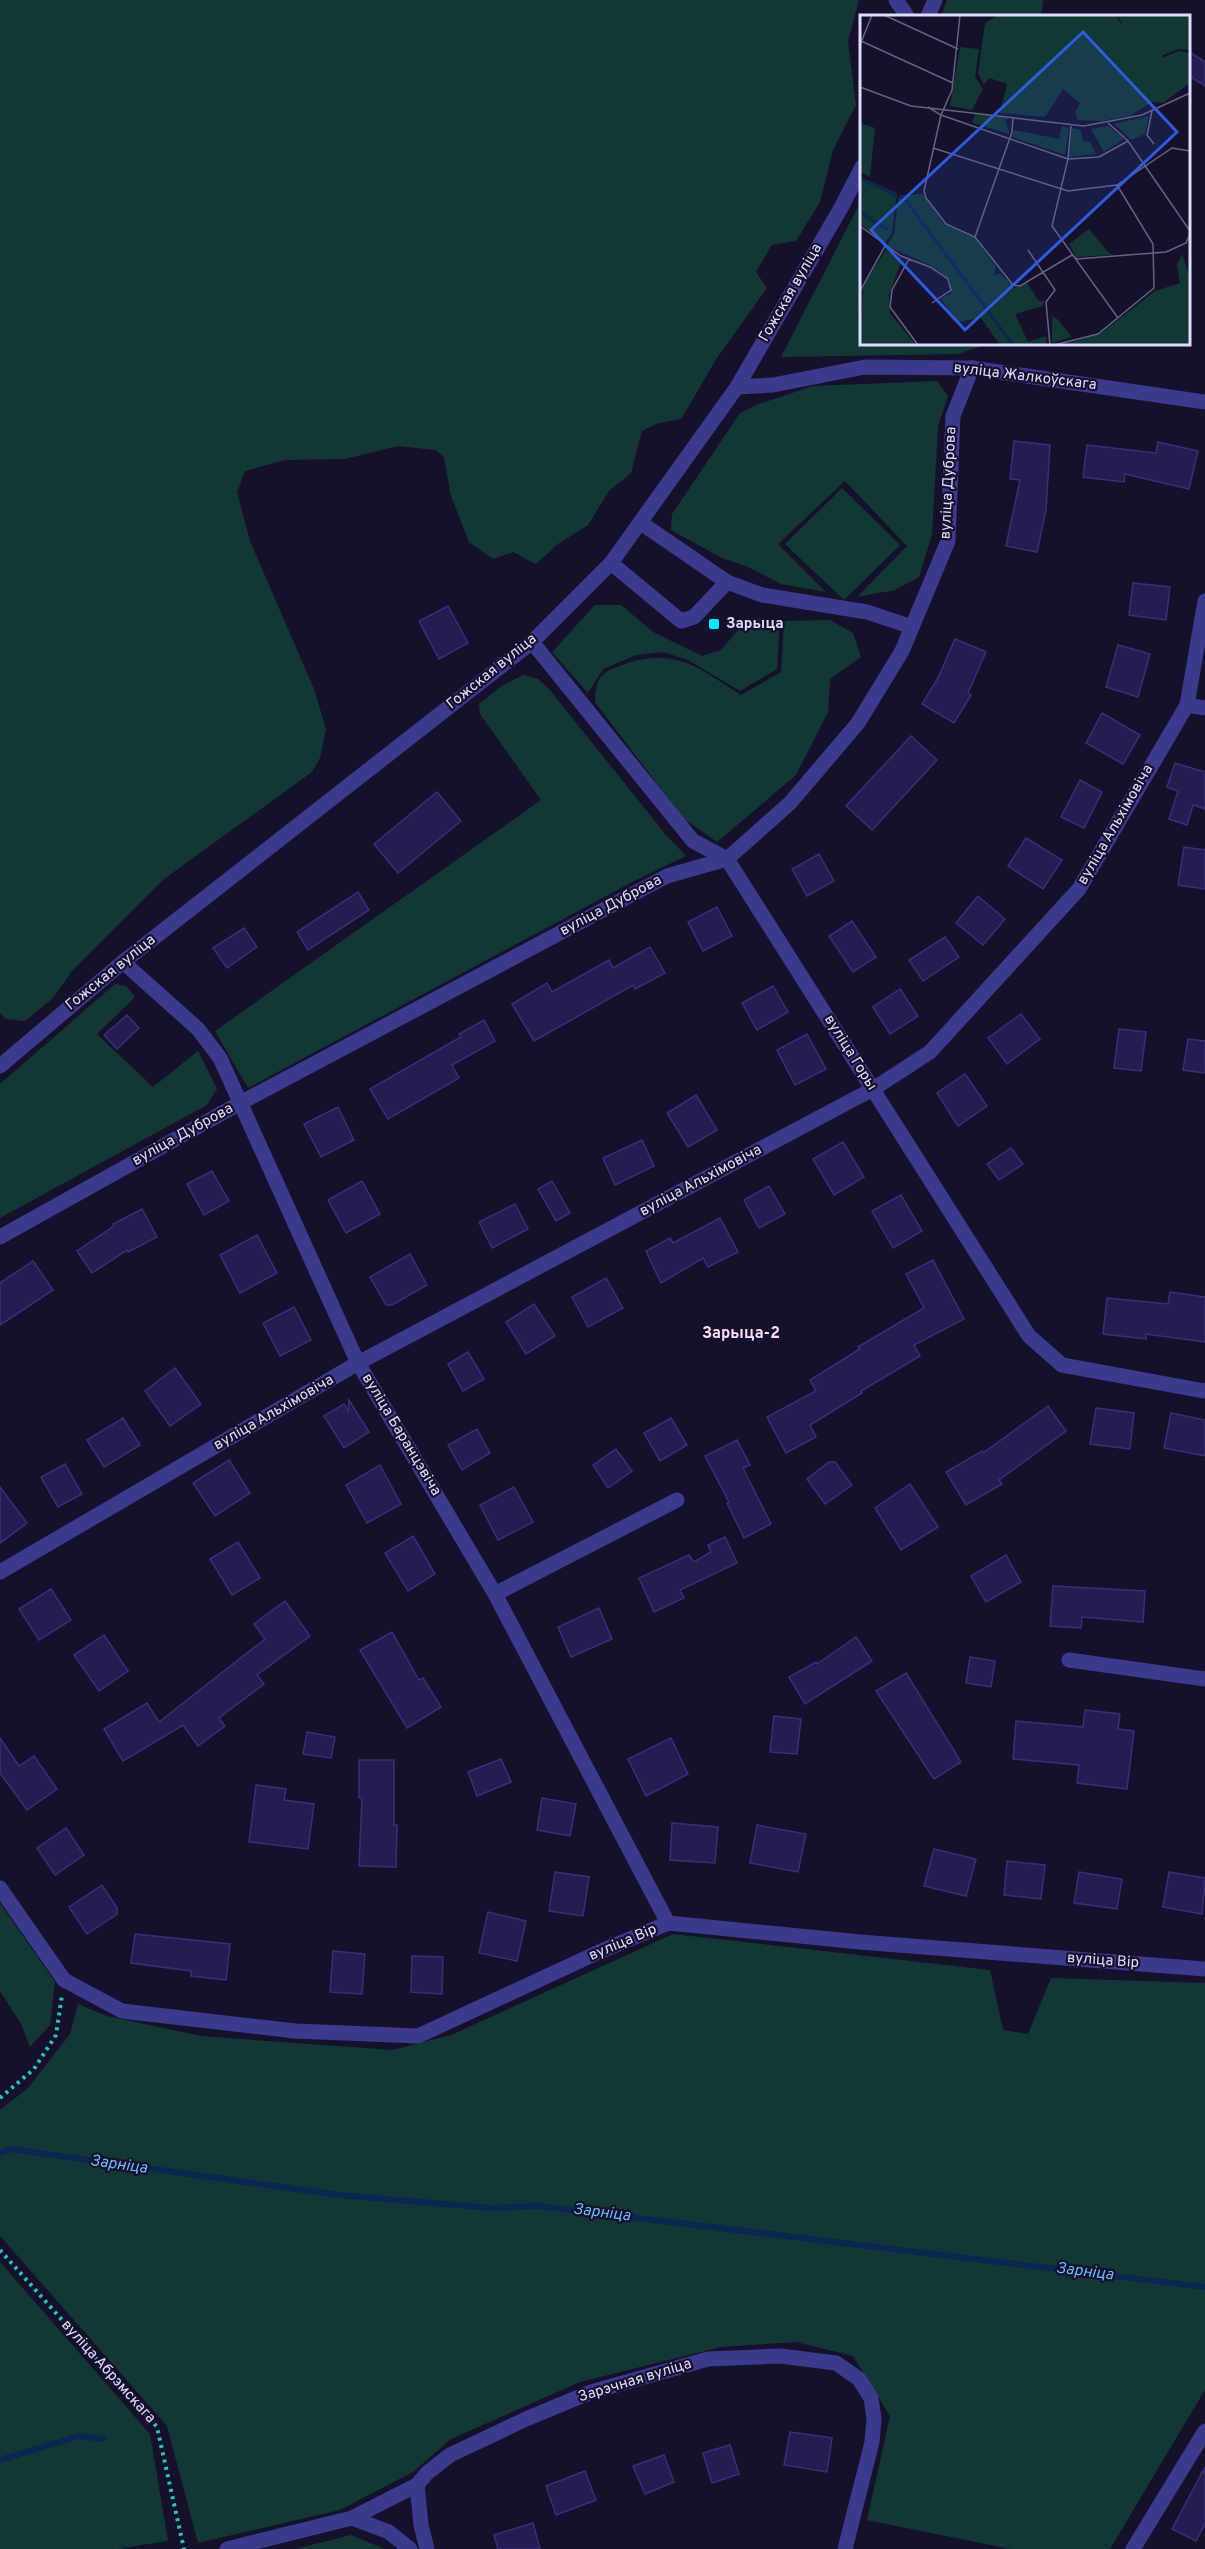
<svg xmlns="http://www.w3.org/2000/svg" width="1205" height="2549" viewBox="0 0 1205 2549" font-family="Overpass,sans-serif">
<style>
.green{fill:#133735}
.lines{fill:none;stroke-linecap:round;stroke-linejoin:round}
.stream{stroke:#0b2651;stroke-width:6}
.building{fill:#251c4f;stroke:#3c2d7b;stroke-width:1.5}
.path{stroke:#2cc3b8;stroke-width:4;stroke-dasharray:3 4.5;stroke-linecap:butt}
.minor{stroke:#3c3a8d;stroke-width:15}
.poi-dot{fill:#08e9ff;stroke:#15112d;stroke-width:2}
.labels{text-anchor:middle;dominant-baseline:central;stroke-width:4.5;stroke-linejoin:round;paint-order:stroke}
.street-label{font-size:15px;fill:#e0dcff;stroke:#15112d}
.poi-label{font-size:15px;font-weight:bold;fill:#e0dcff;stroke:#15112d;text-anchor:start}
.neighbourhood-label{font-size:16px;font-weight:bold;fill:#ffdef3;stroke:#15112d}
.water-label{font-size:16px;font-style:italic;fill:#6abcff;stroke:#15112d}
.inset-river{fill:none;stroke:#0b2651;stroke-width:3}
.inset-road{fill:none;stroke:#666281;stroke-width:1.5}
.view{fill:#305cdc;fill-opacity:0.15;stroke:#305cdc;stroke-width:3}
.inset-edge{fill:none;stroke:#e0dcff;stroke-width:3}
</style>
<rect width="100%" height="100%" fill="#15112d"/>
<g class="green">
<polygon points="0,0 859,0 848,41 856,105 833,150 820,202 796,241 772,245 756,272 767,288 717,358 681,419 659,423 642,431 631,473 609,491 588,525 558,544 536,564 513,552 493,559 469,542 451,496 444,457 435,450 398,446 345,459 285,460 245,471 237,492 250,541 314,689 326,729 320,758 312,772 164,879 72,971 53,998 25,1021 6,1019 0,1013"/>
<polygon points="947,0 1043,0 1041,16 941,16"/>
<polygon points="861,201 862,344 983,344 982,346 958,354 781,357"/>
<polygon points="937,381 948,396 938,426 932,535 919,577 895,590 857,597 907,546 845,481 778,544 826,592 781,584 748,567 722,558 671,530 672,514 740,413 756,405 813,386"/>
<polygon points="842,488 900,545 844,600 785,544"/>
<polygon points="595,605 621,605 653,632 702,656 721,650 748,618 780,621 777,669 740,691 688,660 663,652 636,655 603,669 588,693 552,652"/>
<path d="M830 620 853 633 861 657 830 679 828 712 796 775 717 842 683 818 595 702C596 678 600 673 622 665 675 646 697 667 741 695L781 672 784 621Z"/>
<polygon points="523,675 538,679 549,689 666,835 686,856 636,880 248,1088 215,1031 541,800 480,714 479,704 503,685"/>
<polygon points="115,984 126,986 135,997 97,1034 153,1087 198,1051 217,1089 207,1105 0,1218 0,1084"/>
<polygon points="0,1903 55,1982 50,2025 30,2047 21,2024 0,1991"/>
<polygon points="673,1934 990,1970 1003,2030 1028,2034 1051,1978 1205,1983 1205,2390 1110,2549 1010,2549 867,2520 890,2416 853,2356 796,2342 721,2347 580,2382 451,2439 413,2472 340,2510 198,2543 167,2426 0,2236 0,2110 28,2088 70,2034 78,2004 107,2016 201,2036 392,2050 451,2035"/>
<polygon points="0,2262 150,2434 168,2541 117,2549 0,2549"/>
<polygon points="351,2535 385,2549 295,2549"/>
</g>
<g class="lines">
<g class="stream">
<polyline points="0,2153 10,2149 339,2195 492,2208 539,2206 1205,2287"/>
<polyline points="0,2460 79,2436 103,2439"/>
</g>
</g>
<g class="building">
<polygon points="1188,51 1205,62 1205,86 1188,75"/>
<polygon points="1014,441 1050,445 1046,510 1037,552 1006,546 1020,480 1010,479"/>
<polygon points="1158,442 1198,451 1189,489 1125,474 1124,482 1083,477 1087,445 1156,453"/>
<polygon points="1133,583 1170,587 1166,620 1129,615"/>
<polygon points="448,606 468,643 439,659 419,621"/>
<polygon points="955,639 986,652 968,693 971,695 954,723 922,704 938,678"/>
<polygon points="1118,645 1150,654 1138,697 1106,687"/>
<polygon points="1102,713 1140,735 1123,764 1086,743"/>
<polygon points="911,736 937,760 872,830 846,806"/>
<polygon points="1175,763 1205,772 1205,809 1193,805 1187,825 1169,819 1178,791 1167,787"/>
<polygon points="1080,780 1102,792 1084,828 1061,817"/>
<polygon points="437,792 461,821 398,873 374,844"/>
<polygon points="1026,838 1062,860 1043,889 1008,866"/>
<polygon points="1184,847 1205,850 1205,889 1178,885"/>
<polygon points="819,854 834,881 807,896 792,869"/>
<polygon points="358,892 369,910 308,950 297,932"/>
<polygon points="978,896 1005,919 983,945 956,923"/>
<polygon points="717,907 732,936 703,951 688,922"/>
<polygon points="852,921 876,957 853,972 829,936"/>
<polygon points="244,928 257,947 227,968 213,948"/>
<polygon points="945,937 959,957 923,981 909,960"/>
<polygon points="650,947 665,973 635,989 633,985 534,1041 512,1004 547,983 552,992 609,960 613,968"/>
<polygon points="773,986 788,1012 757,1030 742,1003"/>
<polygon points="900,989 918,1016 890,1034 873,1007"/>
<polygon points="1021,1014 1040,1039 1007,1064 988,1038"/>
<polygon points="127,1015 139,1028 117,1049 104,1035"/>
<polygon points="484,1020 495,1041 452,1065 459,1078 388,1119 370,1089 461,1037 459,1034"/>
<polygon points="1119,1029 1146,1032 1141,1071 1114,1068"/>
<polygon points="807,1034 826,1069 795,1085 777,1050"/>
<polygon points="1188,1039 1205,1041 1205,1073 1183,1070"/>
<polygon points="965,1074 987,1106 958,1126 937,1093"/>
<polygon points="696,1095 717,1130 688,1147 667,1113"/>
<polygon points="338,1107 353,1138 352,1139 354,1140 321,1157 304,1124"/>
<polygon points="642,1140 654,1166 615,1185 603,1158"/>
<polygon points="843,1142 864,1177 834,1195 813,1159"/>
<polygon points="1011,1148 1023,1164 999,1180 987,1164"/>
<polygon points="212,1171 229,1201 204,1215 187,1184"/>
<polygon points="362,1181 380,1214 346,1233 328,1200"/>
<polygon points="552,1181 570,1213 556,1221 538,1189"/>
<polygon points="769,1186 785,1214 759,1228 744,1200"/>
<polygon points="901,1195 922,1231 893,1248 872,1211"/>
<polygon points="515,1204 528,1229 492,1248 479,1222"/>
<polygon points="142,1209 157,1237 128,1252 127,1250 92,1273 77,1251 114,1226 113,1224"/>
<polygon points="720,1218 738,1252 708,1267 703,1258 661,1283 646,1251 670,1238 673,1243"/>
<polygon points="257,1235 277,1273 240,1293 220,1255"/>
<polygon points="410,1254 427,1285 392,1305 386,1305 370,1277"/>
<polygon points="933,1260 964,1319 914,1345 920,1356 861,1391 862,1393 810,1425 816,1437 786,1453 767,1417 816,1391 810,1380 860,1349 858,1347 924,1308 906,1274"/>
<polygon points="33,1261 53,1290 0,1325 0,1283"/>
<polygon points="606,1278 623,1308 588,1327 572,1297"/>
<polygon points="1170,1292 1205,1297 1205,1342 1146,1334 1146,1339 1103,1334 1107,1298 1168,1304"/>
<polygon points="534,1304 555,1336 526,1354 506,1322"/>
<polygon points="294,1307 311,1340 280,1356 263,1323"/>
<polygon points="468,1352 484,1379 463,1391 448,1364"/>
<polygon points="175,1368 201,1404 170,1426 145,1391"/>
<polygon points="349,1400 369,1432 344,1448 324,1416 344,1404 348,1411"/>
<polygon points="1048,1406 1066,1431 999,1480 1002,1484 966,1505 946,1472 982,1451 983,1453"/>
<polygon points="1096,1408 1134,1413 1130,1449 1090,1444"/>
<polygon points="1171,1413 1205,1420 1205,1456 1164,1448"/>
<polygon points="123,1418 140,1445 104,1467 87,1440"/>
<polygon points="671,1418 687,1445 660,1461 644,1433"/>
<polygon points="477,1429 490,1453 462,1470 448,1445"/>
<polygon points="737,1440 750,1465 743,1468 771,1524 744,1538 727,1503 729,1502 705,1456"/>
<polygon points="616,1449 632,1471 608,1488 593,1465"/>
<polygon points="229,1460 250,1493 215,1516 193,1483"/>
<polygon points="829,1462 835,1462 852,1485 825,1504 807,1479"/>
<polygon points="65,1464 82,1494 58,1507 41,1477"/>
<polygon points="380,1465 401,1504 367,1523 346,1485"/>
<polygon points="910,1484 938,1527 901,1550 875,1508"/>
<polygon points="0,1487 27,1523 0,1543"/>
<polygon points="514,1487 533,1522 498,1540 480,1505"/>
<polygon points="413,1536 435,1574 408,1591 385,1553"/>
<polygon points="725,1537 737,1563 680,1590 684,1598 654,1612 639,1578 689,1555 694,1562 711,1552 708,1545"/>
<polygon points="238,1542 260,1578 232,1595 210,1559"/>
<polygon points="1006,1555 1021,1582 986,1602 971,1576"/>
<polygon points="1053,1586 1145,1591 1143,1622 1082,1617 1081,1628 1050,1626"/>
<polygon points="51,1589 71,1620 39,1640 19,1609"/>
<polygon points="285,1601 310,1636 257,1675 264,1684 219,1718 225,1726 198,1746 183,1725 123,1761 104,1729 147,1703 159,1722 265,1639 254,1624"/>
<polygon points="599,1608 612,1639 571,1657 558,1627"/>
<polygon points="392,1632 419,1680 423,1678 441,1707 407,1728 360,1650"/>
<polygon points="104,1635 128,1671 99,1691 74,1655"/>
<polygon points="856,1637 872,1661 805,1704 789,1677 816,1662 817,1664"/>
<polygon points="970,1657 995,1661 991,1687 966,1683"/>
<polygon points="906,1673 961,1762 934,1779 876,1691"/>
<polygon points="1085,1710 1120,1714 1118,1729 1134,1731 1127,1789 1077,1783 1079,1765 1013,1759 1016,1721 1083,1727"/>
<polygon points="774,1716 801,1719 797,1754 770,1752"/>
<polygon points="307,1732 335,1737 331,1758 303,1754"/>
<polygon points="0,1738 19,1766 34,1756 57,1789 27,1810 0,1773"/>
<polygon points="671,1738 688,1774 646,1796 628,1759"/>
<polygon points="501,1759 511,1782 477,1796 468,1772"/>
<polygon points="359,1760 394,1760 394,1825 397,1825 396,1867 359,1866 362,1798 359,1798"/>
<polygon points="256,1785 286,1789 284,1800 314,1804 308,1849 249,1842"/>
<polygon points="542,1798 576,1804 570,1836 537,1830"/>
<polygon points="672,1823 718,1827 715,1863 670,1860"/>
<polygon points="757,1825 806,1834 798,1872 750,1863"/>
<polygon points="66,1828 84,1855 55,1875 37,1848"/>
<polygon points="934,1849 976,1859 966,1896 924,1886"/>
<polygon points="1007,1861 1045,1865 1041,1899 1004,1895"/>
<polygon points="555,1872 589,1877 583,1916 549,1911"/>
<polygon points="1079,1872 1122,1879 1117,1909 1074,1903"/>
<polygon points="1169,1872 1205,1878 1202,1914 1163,1907"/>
<polygon points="102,1885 117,1908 117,1914 87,1934 69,1907"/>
<polygon points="488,1912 526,1921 517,1961 479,1953"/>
<polygon points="135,1934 230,1944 226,1980 191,1976 191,1971 131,1963"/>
<polygon points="333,1951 365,1954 362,1994 330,1992"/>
<polygon points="412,1956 443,1957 442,1994 411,1992"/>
<polygon points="790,2432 832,2438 827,2472 784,2465"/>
<polygon points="730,2445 739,2474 712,2483 703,2453"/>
<polygon points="664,2455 674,2482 645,2494 633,2466"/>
<polygon points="1205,2467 1205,2524 1196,2541 1172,2529"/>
<polygon points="585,2471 596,2500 556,2515 546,2486"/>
<polygon points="533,2523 540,2549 498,2549 494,2535"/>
</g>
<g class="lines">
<g class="path">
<polyline points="0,2098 34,2069 56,2035 62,1995"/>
<polyline points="0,2250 157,2427 184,2549"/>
</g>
<g class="minor">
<polyline points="896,0 907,16"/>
<polyline points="928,16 935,0"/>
<polyline points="737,387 773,385 865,367 972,368 1205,402"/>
<polyline points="641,523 727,582 762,595 867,612 912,627"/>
<polyline points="611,563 681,621 694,617 727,582"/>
<polyline points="532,642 693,841 727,859 1029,1336 1062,1365 1205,1391"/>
<polyline points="1187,705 1205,708"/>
<polyline points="123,962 198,1029 220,1058 358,1363 495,1594 668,1923"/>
<polyline points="0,1066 123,962 532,642 611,563 737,387 842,206 862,167"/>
<polyline points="0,1237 242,1102 667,876 727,859 790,803 858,723 902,651 948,541 953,416 972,368"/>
<polyline points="0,1572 358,1363 873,1089 930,1052 1079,889 1187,705 1205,601"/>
<polyline points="495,1594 677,1500"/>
<polyline points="1069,1660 1205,1679"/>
<polyline points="0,1888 64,1980 122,2011 295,2031 418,2036 599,1952 668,1923 860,1942 1205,1969"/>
<polyline points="417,2485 421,2525 427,2549"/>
<polyline points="352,2518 389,2532 410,2549"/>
<polyline points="227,2549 352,2518 417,2485 427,2473 450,2455 526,2419 591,2392 708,2359 780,2356 836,2363 859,2379 871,2398 874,2419 872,2442 845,2549"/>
<polyline points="1133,2549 1205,2431"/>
</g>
</g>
<rect class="poi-dot" x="708" y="618" width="12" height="12" rx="3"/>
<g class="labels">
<g class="street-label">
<text transform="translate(791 293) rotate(-60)">Гожская вуліца</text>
<text transform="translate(1025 377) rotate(7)">вуліца Жалкоўскага</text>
<text transform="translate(949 483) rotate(-87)">вуліца Дуброва</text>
<text transform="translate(492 672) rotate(-39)">Гожская вуліца</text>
<text transform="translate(1116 825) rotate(-60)">вуліца Альхімовіча</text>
<text transform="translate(611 906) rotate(-28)">вуліца Дуброва</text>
<text transform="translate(111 973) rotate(-39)">Гожская вуліца</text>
<text transform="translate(850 1053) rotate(58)">вуліца Горы</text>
<text transform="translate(183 1135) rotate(-29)">вуліца Дуброва</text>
<text transform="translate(701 1181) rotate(-28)">вуліца Альхімовіча</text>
<text transform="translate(274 1413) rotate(-30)">вуліца Альхімовіча</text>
<text transform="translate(401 1435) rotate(59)">вуліца Баранцэвіча</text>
<text transform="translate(623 1943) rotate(-23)">вуліца Вір</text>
<text transform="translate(1103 1961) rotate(4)">вуліца Вір</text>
<text transform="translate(108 2372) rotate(48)">вуліца Абрэмскага</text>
<text transform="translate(635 2381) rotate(-17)">Зарэчная вуліца</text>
</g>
<g class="poi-label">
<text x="726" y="624">Зарыца</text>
</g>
<g class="neighbourhood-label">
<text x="741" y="1334">Зарыца-2</text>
</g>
<g class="water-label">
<text transform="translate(119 2165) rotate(8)">Зарніца</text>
<text transform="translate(602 2213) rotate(7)">Зарніца</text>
<text transform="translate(1085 2272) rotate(7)">Зарніца</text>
</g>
</g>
<g transform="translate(860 15)">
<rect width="330" height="330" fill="#15112d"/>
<path d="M139 0H256L264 14 258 0H330V35L319 34 303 40 301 43 319 36 330 38V68L303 88 292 87 270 101 241 106 218 105 215 98 220 88 203 74 185 102 140 98 147 69 129 63 124 70 118 58 125 8ZM100 32 119 34 115 62 123 74 112 95 90 91ZM115 99 150 103 145 105 150 119 112 108ZM289 101 285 119 271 125 254 109ZM0 108 15 113 10 162 0 157ZM202 111 209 114 205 140 152 122 154 115 199 124ZM248 111 264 124 244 137 231 114ZM212 113 221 115 223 126 230 127 236 139 209 142ZM0 162 37 178 32 218 25 228 0 209ZM63 179 83 208 115 223 136 252 134 260 140 258 154 273 167 268 179 286H184L183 291 155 299 168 327 186 321 187 330H140L121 303 97 307 81 284 91 278 90 265 70 250 27 231 34 219 38 183 41 180ZM229 214 248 237 253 240 216 242 209 229ZM26 234 41 247 29 280 30 298 56 330H0L3 271ZM322 239 330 263V330H202L240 319 295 276 320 268 317 250ZM192 301 197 304 212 322 192 328Z" fill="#133735"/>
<path class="inset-river" d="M0 164 36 180M39 181 45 184 153 330M0 197 28 215"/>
<path class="inset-road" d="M24 0 98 34M100 0 92 75 81 100 208 144 239 142 268 126M1 26 93 68M0 30 12 0M0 72 51 91 224 111 282 100 330 78M68 92 81 100 64 176 66 183 86 209 115 222 153 270 160 271 212 240 217 244 306 237 326 228 330 219M292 96 287 120 294 129M248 108 268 126 330 216M211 111 208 144 192 211 258 303M73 133 208 176 257 170 312 133 330 136M0 211 41 241 70 252 88 264 91 275 72 288M115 222 152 117 153 102M168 235 195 275 186 287 190 330M49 244 32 275 30 292 58 330M0 276 25 231M194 330 238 319 294 273 293 229 257 170"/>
<path class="view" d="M223 17 317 117 105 315 11 215Z"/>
<rect width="330" height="330" class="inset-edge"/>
</g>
</svg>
